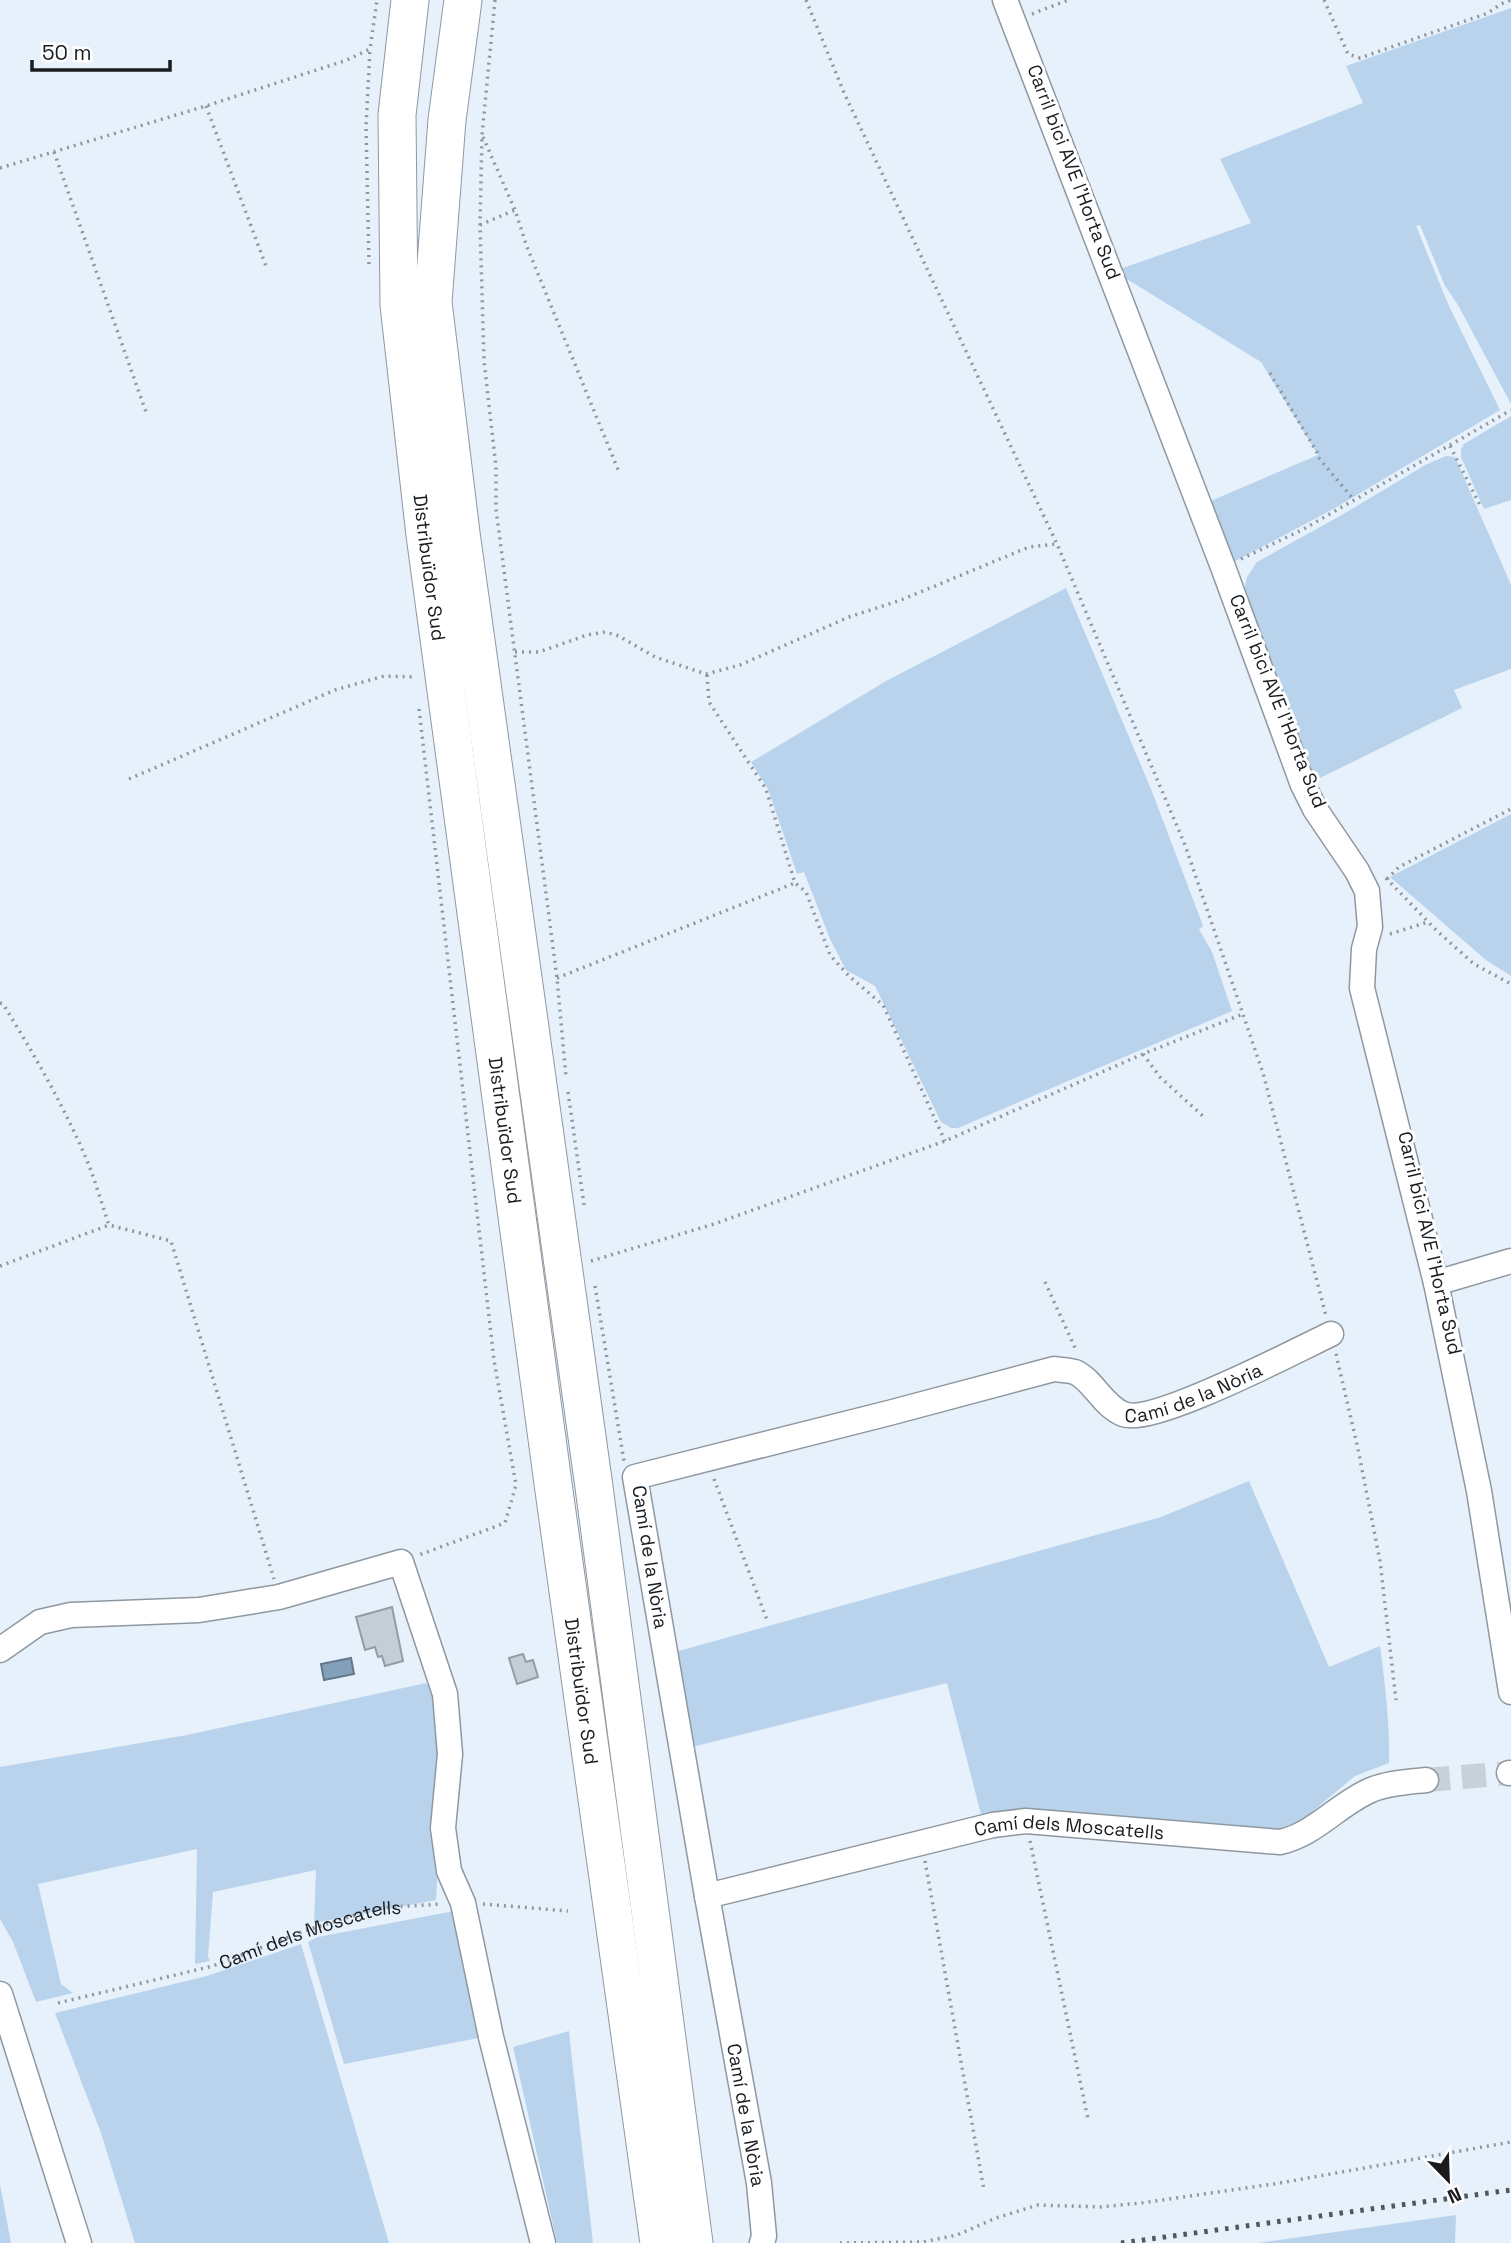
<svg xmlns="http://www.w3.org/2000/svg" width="1511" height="2243" viewBox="0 0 1511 2243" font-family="'Space Grotesk',sans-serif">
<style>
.green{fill:#b9d3ec}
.water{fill:#839fb9;stroke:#63788b;stroke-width:2}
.building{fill:#c4ced7;stroke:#949da7;stroke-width:2}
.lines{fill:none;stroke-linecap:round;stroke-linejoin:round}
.minor-tunnel{stroke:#c8d1da;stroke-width:24;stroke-dasharray:24 12;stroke-linecap:butt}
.minor-casing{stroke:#8e98a1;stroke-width:27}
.highway-casing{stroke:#8e98a1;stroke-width:39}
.path{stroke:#8f969d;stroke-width:3.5;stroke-dasharray:2 5;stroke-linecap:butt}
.minor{stroke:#fff;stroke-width:24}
.highway{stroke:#fff;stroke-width:37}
.rail{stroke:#50565b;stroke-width:5;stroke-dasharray:3.5 7;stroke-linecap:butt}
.labels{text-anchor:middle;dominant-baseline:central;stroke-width:6;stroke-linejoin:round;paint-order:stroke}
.street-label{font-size:19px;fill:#181c1f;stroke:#fff}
</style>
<rect width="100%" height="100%" fill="#e7f1fb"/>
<g class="green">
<polygon points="1511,8 1511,404 1458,305 1445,286 1420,225 1416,226 1449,306 1500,410 1335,508 1228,565 1206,503 1318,455 1261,362 1122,276 1120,269 1251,223 1220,159 1363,103 1346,66"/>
<polygon points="1511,416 1511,500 1484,509 1461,457 1461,450 1464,444"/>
<polygon points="1446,456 1455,457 1511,585 1511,669 1454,690 1462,708 1312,782 1244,590 1247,577 1257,562 1340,516 1427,464"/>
<polygon points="1066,588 1151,789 1202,923 1203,926 1199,929 1212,952 1232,1011 958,1128 951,1128 941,1122 875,986 846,970 830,939 804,872 797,874 768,789 751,762 886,681"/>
<polygon points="1511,814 1511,976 1486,960 1390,877"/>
<path d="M1249 1481 1329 1667 1380 1646C1385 1685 1390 1723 1389 1763L1355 1776 1302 1820 1280 1828 1251 1831 983 1822 947 1683 692 1747 675 1652 1161 1517Z"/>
<polygon points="426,1683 438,1696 445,1736 436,1900 314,1923 316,1870 213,1892 208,1957 210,1961 195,1964 197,1849 38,1884 61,1984 73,1993 36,2002 13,1942 0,1919 0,1767 187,1735"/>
<polygon points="459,1910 489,2036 344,2064 308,1942 318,1937"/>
<polygon points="301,1944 389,2243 135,2243 101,2133 55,2013 207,1976"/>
<polygon points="569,2031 571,2051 593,2243 557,2243 513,2047"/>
<polygon points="0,2184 11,2243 0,2243"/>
<polygon points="1456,2215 1455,2243 1258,2243"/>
</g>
<polygon class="water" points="351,1658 354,1674 324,1680 321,1664"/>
<g class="building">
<polygon points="392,1607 403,1661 385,1666 382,1656 378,1657 375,1647 365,1650 356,1617"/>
<polygon points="523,1654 526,1662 533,1660 538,1677 517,1684 509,1658"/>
</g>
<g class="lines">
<polyline class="minor-tunnel" points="1426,1780 1509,1773"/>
<defs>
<g id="minor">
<polyline points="1005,0 1223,567 1303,785 1315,809 1357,871 1367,891 1370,927 1364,949 1362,988 1436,1283 1479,1491 1511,1692"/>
<polyline points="1436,1283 1511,1261"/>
<polyline points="0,1650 40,1622 71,1615 199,1610 279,1597 401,1562 445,1694 450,1754 443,1828 449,1871 463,1903 491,2037 543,2243"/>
<polyline points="1509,1773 1511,1773"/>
<path id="s2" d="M707 1896 993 1825 1026 1821 1280 1842C1316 1834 1338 1804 1371 1790 1388 1783 1408 1782 1426 1780"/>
<polyline points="0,1994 79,2243"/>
<path id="s3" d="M762 2243 764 2236 759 2183 707 1896 635 1477 889 1413 1054 1369C1060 1370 1069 1370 1075 1372 1093 1380 1103 1406 1123 1414 1153 1426 1297 1350 1331 1334"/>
</g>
<g id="highway">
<path id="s4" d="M410 0 397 115 399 305 425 535 555 1498 659 2243"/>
<polyline points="463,0 447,120 433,302 461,533 594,1487 694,2243"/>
</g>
</defs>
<use href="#minor" class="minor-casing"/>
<use href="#highway" class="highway-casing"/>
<g class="path">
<polyline points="495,0 482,135 480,225 484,361 496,467 496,509 557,978 566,1077"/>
<polyline points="806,0 845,95 1057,544 1185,845 1263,1073 1326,1316"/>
<polyline points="1324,0 1348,54 1360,58 1488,13 1501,4 1511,0"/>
<polyline points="1032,14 1068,0"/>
<polyline points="206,106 266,266"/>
<polyline points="483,137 515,210 527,247 619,472"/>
<polyline points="54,152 146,412"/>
<polyline points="0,168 206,106 347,60 370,49 377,0"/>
<polyline points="480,225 515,210"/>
<polyline points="369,264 366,126 370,49"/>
<polyline points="1270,373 1318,454 1318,457 1354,500"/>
<polyline points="1450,446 1481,507"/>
<polyline points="1241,559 1302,530 1511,410"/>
<polyline points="515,652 539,652 587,635 605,632 619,636 655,657 706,674 740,665 849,617 901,600 1029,547 1057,544"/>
<polyline points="707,675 709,702 766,789 795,883 806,892 830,955 849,976 883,1005 945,1141"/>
<polyline points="419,709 494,1360 516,1485 505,1523 419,1555"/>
<polyline points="129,779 335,690 384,676 415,677"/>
<polyline points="1386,878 1436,930 1474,964 1511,984"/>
<polyline points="1387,879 1399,867 1511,809"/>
<polyline points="1390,934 1428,922"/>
<polyline points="557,978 795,883"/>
<path d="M0 1003 3 1004C34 1054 65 1108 88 1163 96 1183 102 1205 109 1225L171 1241 274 1579"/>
<polyline points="1143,1054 1160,1077 1204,1117"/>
<polyline points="568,1092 584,1205"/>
<polyline points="591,1261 714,1224 945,1141 1143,1054 1243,1014"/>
<polyline points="0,1266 109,1225"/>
<polyline points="1045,1282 1076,1350"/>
<polyline points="595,1286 624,1461"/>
<polyline points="1336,1354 1358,1449 1380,1561 1396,1700"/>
<polyline points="714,1479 767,1620"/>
<polyline points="1030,1841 1088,2119"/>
<polyline points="925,1861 984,2190"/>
<polyline points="483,1904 568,1911"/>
<path id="s1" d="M58 2003 213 1966 304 1931 378 1908 441 1904"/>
<polyline points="840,2243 923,2242 957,2235 996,2218 1038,2205 1100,2207 1141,2203 1274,2184 1511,2142"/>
</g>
<use href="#minor" class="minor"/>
<use href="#highway" class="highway"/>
<polyline class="rail" points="1121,2243 1511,2190"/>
</g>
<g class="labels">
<g class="street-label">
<text transform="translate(1074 172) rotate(69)">Carril bici AVE l'Horta Sud</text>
<text stroke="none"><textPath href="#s4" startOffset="570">Distribuïdor Sud</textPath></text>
<text transform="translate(1278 701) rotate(68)">Carril bici AVE l'Horta Sud</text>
<text stroke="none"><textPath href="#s4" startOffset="1138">Distribuïdor Sud</textPath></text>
<text transform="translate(1430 1243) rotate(77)">Carril bici AVE l'Horta Sud</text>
<text stroke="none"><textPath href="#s3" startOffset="1370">Camí de la Nòria</textPath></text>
<text transform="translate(650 1557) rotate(81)">Camí de la Nòria</text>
<text stroke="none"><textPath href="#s4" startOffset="1704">Distribuïdor Sud</textPath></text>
<text stroke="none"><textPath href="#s2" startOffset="371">Camí dels Moscatells</textPath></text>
<text stroke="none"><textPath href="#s1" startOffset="262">Camí dels Moscatells</textPath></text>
<text transform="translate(746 2115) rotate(80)">Camí de la Nòria</text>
</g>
</g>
<g transform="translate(1448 2180) rotate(157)" stroke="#ffffff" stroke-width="5" paint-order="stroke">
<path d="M0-5L12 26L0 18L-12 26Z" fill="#181c1f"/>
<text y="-10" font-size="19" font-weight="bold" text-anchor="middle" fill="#181c1f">N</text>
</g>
<path d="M32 60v10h138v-10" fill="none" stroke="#181c1f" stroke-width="3.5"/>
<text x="42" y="60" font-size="21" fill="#181c1f" stroke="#ffffff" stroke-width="5" paint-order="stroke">50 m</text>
</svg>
